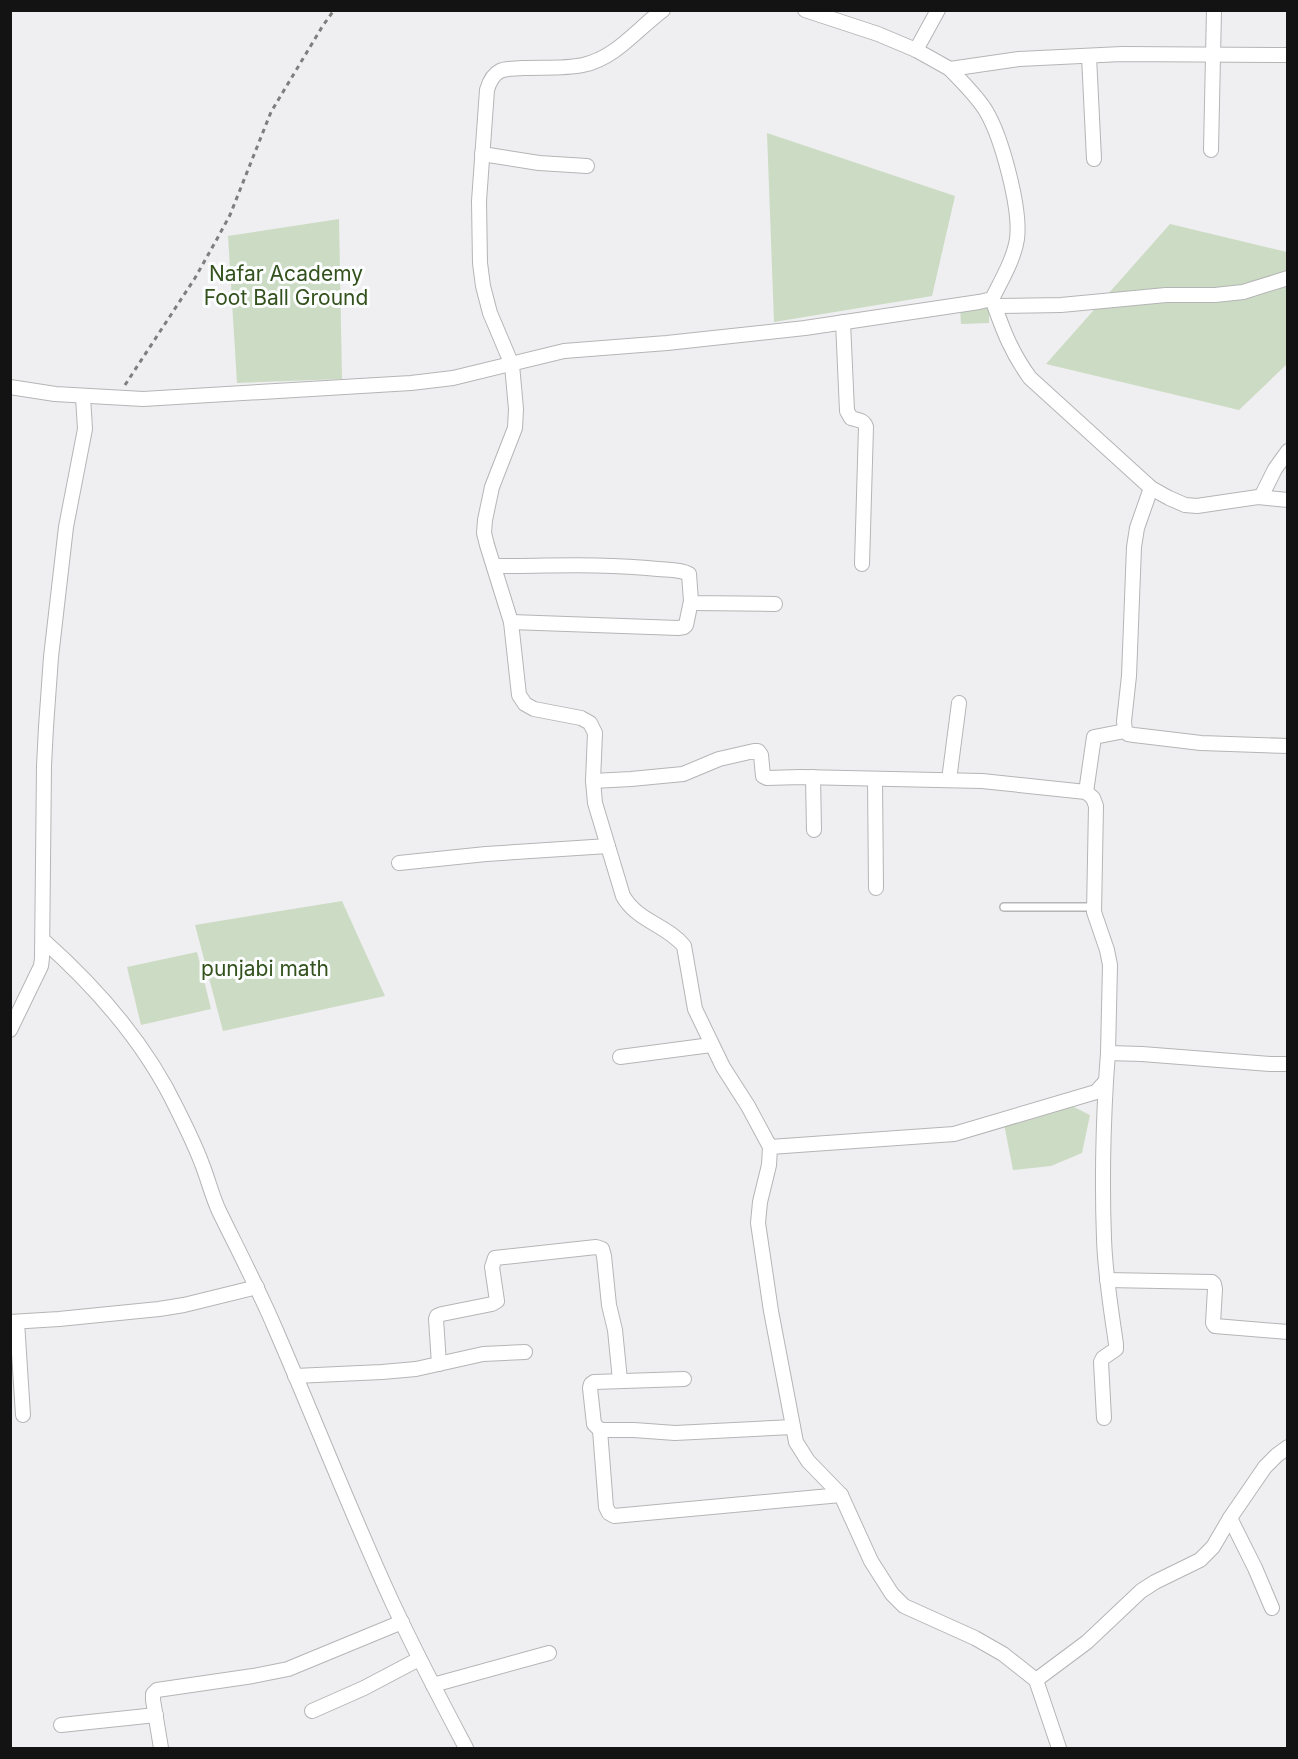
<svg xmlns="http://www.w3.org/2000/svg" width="1298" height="1759" viewBox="0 0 1298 1759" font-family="Inter,sans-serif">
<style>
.green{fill:#ccdbc3}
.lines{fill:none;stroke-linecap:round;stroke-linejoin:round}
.service-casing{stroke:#b5b5b7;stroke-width:10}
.minor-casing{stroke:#b5b5b7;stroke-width:16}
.path{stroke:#7e7e7f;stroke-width:3;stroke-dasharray:4.5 4.5;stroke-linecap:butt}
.service{stroke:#fff;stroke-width:7}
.minor{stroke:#fff;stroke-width:14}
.labels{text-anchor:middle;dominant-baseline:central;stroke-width:6;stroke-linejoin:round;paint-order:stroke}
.park-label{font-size:21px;fill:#34521d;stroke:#fcfdfe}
</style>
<rect width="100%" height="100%" fill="#efeff1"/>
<g class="green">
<polygon points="767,133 955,196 932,296 774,322"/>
<polygon points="339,219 342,379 237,383 228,236"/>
<polygon points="1170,224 1287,252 1287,364 1239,410 1046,364"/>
<polygon points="989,303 989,323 961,324 960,307"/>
<polygon points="342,901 385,996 223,1031 195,925"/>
<polygon points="197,952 211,1009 141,1025 127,967"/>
<polygon points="1070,1105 1090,1115 1082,1153 1051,1166 1013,1170 1004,1124"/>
</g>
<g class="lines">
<defs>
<polyline id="service" points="1004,907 1094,907"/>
<g id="minor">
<path d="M663 10C637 29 616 58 583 65 564 69 542 67 523 68 516 69 506 68 500 71 492 75 489 83 487 90L479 201 480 263 483 286 490 313 512 365 516 409 515 428 492 487 485 520 484 533 487 545 511 622 519 695 525 704 534 709 581 718 590 723 595 733 593 781 595 803 623 896C637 921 667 925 684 946L695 1009 723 1067 748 1106 770 1147 769 1165 760 1202 758 1223 771 1311 796 1442 808 1461 841 1495 871 1561 892 1594 904 1606 975 1638 1003 1654 1036 1680 1059 1748"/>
<polyline points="805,10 878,34 916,50 950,69"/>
<polyline points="916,50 938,10"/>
<polyline points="1089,56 1094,159"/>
<polyline points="1211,150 1214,10"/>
<polyline points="482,154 539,163 587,166"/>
<path d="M992 299C1003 330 1011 352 1030 378L1151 488 1169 498 1185 505 1197 506 1258 497 1288 500"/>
<polyline points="995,306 1061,305 1166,295 1215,295 1243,292 1288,278"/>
<path d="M843 322 847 411 851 418C858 420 864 420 866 427L862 564"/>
<path d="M10 387 55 394 143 399 411 383 453 378 564 351 667 343 805 328 979 302 992 299C1001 281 1014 259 1017 239 1021 209 1002 138 986 111 977 96 962 82 950 69L1019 59 1122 54 1288 55"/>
<polyline points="1151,488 1137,528 1134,547 1129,676 1124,721 1125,731 1128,734 1134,735 1201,743 1288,746"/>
<polyline points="1261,497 1275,469 1288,451"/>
<path d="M494 566C548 566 603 563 658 569 668 570 680 569 689 574L691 601 694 603 775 604"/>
<polyline points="511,622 678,628 684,627 686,625 691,601"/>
<polyline points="813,777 814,830"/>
<polyline points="875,779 876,888"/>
<polyline points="949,780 959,703"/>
<polyline points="593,781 631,779 683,774 719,759 754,751 758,751 761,755 763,776 767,778 801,777 982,781 1086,792 1093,798 1096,806 1094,912 1107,950 1110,965 1108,1053"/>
<polyline points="1086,792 1094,737 1125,731"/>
<polyline points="399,863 486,854 608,846"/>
<path d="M43 940C97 988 146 1044 177 1109 186 1127 195 1145 202 1164 208 1179 212 1196 219 1211 238 1250 258 1288 275 1328 315 1420 351 1513 393 1604 416 1653 441 1701 466 1748"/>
<polyline points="10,1030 41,966 42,958 44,766 46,727 51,657 66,527 85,429 83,397"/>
<polyline points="620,1057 711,1045"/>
<polyline points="770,1147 954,1134 1096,1092 1106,1081 1108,1053 1142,1054 1270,1064 1288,1064"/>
<polyline points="1107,1280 1212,1282 1214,1284 1215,1289 1213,1323 1215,1326 1288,1332"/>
<polyline points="10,1322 59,1319 159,1309 184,1305 257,1287"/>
<polyline points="17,1322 23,1415"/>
<polyline points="439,1364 436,1319 437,1316 442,1314 492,1304 497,1301 492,1267 495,1258 596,1247 602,1249 604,1256 609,1305 615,1330 620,1380"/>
<polyline points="295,1376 382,1372 416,1369 483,1354 525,1352"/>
<polyline points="684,1379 594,1382 591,1384 590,1388 594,1424 600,1430 634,1430 675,1433 793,1427"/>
<path d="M1104 1418 1101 1362 1103 1358 1116 1349V1344C1111 1309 1105 1274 1104 1238 1102 1186 1103 1133 1106 1081"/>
<polyline points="600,1430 606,1507 609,1513 614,1516 841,1495"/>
<polyline points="1230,1518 1255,1568 1272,1608"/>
<polyline points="1036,1680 1087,1642 1141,1591 1155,1582 1200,1560 1213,1547 1230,1518 1265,1467 1277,1455 1288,1447"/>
<polyline points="433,1685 549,1653"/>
<polyline points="312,1711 364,1688 419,1659"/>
<polyline points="61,1725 156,1715"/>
<polyline points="161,1748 153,1700 153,1694 157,1690 253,1676 288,1669 402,1622"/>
</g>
</defs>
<use href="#service" class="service-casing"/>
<use href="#minor" class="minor-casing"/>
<polyline class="path" points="125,385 195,278 217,239 230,215 271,112 322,27 334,10"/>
<use href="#service" class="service"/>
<use href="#minor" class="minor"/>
</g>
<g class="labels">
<g class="park-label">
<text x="286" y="273">Nafar Academy<tspan x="286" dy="24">Foot Ball Ground</tspan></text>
<text x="265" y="968">punjabi math</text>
</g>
</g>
<rect width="1298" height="1759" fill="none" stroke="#131313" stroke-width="24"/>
</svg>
